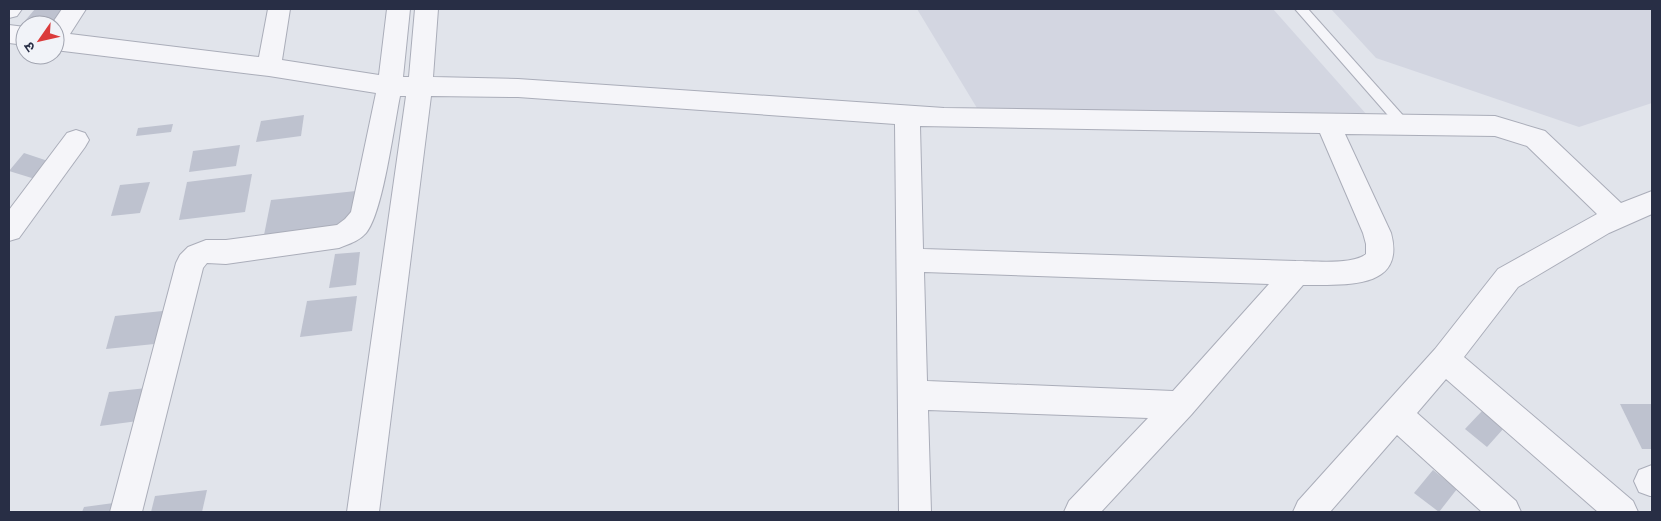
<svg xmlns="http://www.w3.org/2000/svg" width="1661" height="521" viewBox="0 0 1661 521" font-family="'Source Sans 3','Noto Sans Devanagari',sans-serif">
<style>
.built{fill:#d3d6e1}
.building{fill:#bec2cf}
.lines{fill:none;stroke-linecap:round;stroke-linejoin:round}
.lane-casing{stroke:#aaadb9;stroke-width:2}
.street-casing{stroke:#aaadb9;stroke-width:2}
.lane{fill:#f5f5f9;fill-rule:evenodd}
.street{fill:#f5f5f9;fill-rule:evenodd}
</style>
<rect width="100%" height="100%" fill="#e1e4eb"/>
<g class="built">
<polygon points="917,9 1273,9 1375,124 983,118"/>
<polygon points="1331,9 1652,9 1652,103 1579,127 1376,58"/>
</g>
<g class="building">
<polygon points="35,9 67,9 54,25 24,22"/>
<polygon points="304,115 301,136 256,142 261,121"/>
<polygon points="173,124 171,132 136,136 138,128"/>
<polygon points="240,145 236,166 189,172 193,151"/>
<polygon points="24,153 51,162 35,179 9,171"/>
<polygon points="252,174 245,212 179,220 187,182"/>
<polygon points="150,182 140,213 111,216 120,185"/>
<polygon points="356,191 350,230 263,240 271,200"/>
<polygon points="360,252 356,285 329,288 335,254"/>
<polygon points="357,296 352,331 300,337 307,301"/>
<polygon points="172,310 164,343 106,349 115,316"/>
<polygon points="147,388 138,421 100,426 109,392"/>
<polygon points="1620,404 1652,404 1652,449 1642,449"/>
<polygon points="1482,411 1504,428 1487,447 1465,429"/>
<polygon points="1433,470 1457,489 1439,512 1414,493"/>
<polygon points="207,490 202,512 151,512 155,496"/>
<polygon points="121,502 118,512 82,512 84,507"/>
</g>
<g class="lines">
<defs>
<polygon id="lane" points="1295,9 1308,9 1408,121 1410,125 1408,129 1400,129"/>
<g id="street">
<polygon points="9,9 22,9 17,16 9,18"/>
<path d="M62 9H86L70 34 259 57 268 9H290L282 60 379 75 387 9H410L403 77H409L415 9H438L433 77 518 79 944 108 1495 116 1545 131 1621 203 1652 191V214L1609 233 1518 287 1464 357 1633 501 1638 512H1598L1446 379 1417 413 1516 501 1521 512H1482L1397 435 1330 512H1293L1298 501 1435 349 1498 269 1597 214 1527 146 1495 136 1345 134 1391 233C1407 292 1340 284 1303 285L1191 415 1101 512H1064L1069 501 1148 418 928 410 931 512H899L895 124 518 97 431 96 379 512H347L406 96H400C394 125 383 213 366 233 359 241 349 244 339 248L226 264 207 263 203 268 142 512H110L176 263 180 255 188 247 206 240H226L337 225 345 219 351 212 376 93 269 76 55 50V25H51ZM920 126 1320 133 1363 233 1366 244V254C1353 265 1313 261 1296 261L923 249ZM924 272 1269 284 1173 391 927 381Z"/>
<polygon points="9,25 25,27 25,45 9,43"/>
<polygon points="76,130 85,133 89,140 85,147 19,238 9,241 9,210 67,133"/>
<polygon points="1652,465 1652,496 1650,496 1639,492 1634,481 1639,470"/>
</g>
</defs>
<use href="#lane" class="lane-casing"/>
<use href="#street" class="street-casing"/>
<use href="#lane" class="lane"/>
<use href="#street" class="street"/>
</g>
<rect width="1661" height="521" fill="none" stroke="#282e45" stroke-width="20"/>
<g transform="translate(40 40) rotate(236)"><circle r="24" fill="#f1f3f8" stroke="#a1a4b0"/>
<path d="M0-4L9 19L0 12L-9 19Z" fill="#db3b3b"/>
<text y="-8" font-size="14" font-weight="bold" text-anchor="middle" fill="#282e45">उ</text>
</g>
</svg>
